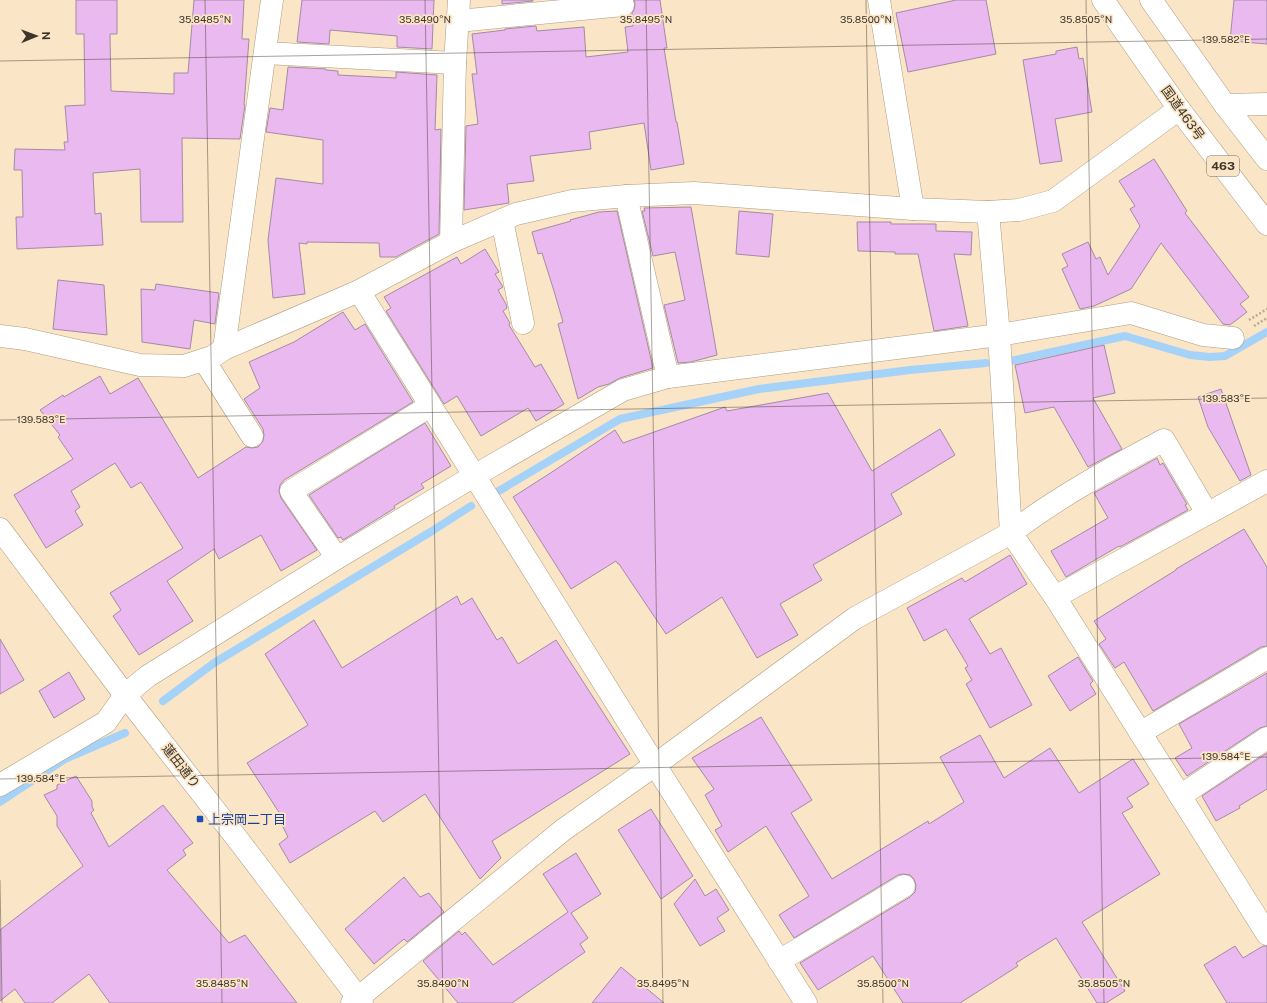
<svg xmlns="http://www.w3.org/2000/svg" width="1267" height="1003" viewBox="0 0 1267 1003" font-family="'Public Sans','Noto Sans JP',sans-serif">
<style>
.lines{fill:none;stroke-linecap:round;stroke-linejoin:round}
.stream{stroke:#a5d2f8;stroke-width:8}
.building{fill:#eab9ef;stroke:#a28ba5}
.minor-casing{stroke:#ae9b7f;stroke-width:23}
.major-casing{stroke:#ae9b7f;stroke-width:23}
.highway-casing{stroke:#ae9b7f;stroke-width:23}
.path{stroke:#bbab93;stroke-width:2.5;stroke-dasharray:2 2;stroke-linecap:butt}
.minor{stroke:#fff;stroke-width:22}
.major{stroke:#fff;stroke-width:22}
.highway{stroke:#fff;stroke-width:22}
.ticks{fill:none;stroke:#3d3529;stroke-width:1;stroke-opacity:0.45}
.transit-dot{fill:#1a4fb4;stroke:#fae5c7;stroke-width:1.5}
.labels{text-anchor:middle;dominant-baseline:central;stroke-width:3.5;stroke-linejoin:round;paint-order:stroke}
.shield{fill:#fae5c7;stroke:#766a58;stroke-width:1}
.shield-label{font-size:12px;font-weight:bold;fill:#3d3529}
.street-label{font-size:13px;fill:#3d3529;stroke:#fae5c7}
.transit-label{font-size:13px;fill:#164399;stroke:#fae5c7;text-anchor:start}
.ticks-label{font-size:10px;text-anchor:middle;fill:#3d3529;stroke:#fae5c7;stroke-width:3.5;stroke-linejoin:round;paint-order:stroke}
</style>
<rect width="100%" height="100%" fill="#fae5c7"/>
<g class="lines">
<g class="stream">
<polyline points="1011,361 1125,336 1190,355 1210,357 1225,356 1267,332"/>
<polyline points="497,492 620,419 759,389 910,370 986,363"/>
<polyline points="163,701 214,663 432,531 471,506"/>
<polyline points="0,802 65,759 125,733"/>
</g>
</g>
<g class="building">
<polygon points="76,0 117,0 117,34 110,34 111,91 174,94 174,73 188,73 194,0 244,0 242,39 249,39 244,105 245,105 240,139 182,138 183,222 141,222 140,169 93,173 95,214 101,213 103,245 17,249 16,217 23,217 22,170 14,170 15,149 65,150 64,142 68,142 65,106 85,105 84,34 76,34"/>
<polygon points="302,0 434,0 432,49 397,47 397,36 330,30 329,44 297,42"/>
<polygon points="502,0 533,0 533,1 502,4"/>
<polygon points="634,0 660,0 667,48 664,48 676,122 677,122 684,164 651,170 644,123 589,132 591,149 530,156 534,181 507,184 509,203 464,210 466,126 478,124 472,74 477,74 472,34 505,30 505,29 536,26 537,31 584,27 586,57 628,52 625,27 633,26 632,13 634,10 635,4"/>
<polygon points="956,0 986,0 996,54 908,72 896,13"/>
<polygon points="1234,0 1267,0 1267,44 1230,41"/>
<polygon points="1077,47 1079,59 1083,58 1092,112 1055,119 1062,161 1040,164 1023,60 1056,54 1056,51"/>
<polygon points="288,67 326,69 326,70 338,71 338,75 396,78 396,72 437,75 435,130 441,129 439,234 396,257 380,257 379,243 307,242 307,244 299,243 305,294 273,298 268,240 276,178 323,184 323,140 266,132 270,108 283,110"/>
<polygon points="1154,159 1187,211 1185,213 1249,297 1240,304 1247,312 1230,325 1223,324 1161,243 1131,289 1094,306 1080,309 1062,269 1068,266 1062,254 1088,242 1096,259 1100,257 1108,275 1140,226 1130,209 1135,206 1119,181"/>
<polygon points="691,207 717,355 691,362 678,363 664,305 685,300 675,252 653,256 642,211 645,211 644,208"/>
<polygon points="617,211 653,368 620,378 609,384 598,387 578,399 558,324 563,322 554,291 542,253 538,254 532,232 571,221 570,220 599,212"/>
<polygon points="739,211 773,214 769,257 736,254"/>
<polygon points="857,222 891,222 891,224 936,224 936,231 972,232 971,255 954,254 968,326 934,331 918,254 895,254 895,252 858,251"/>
<polygon points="485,249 499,272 495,274 503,287 498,290 506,304 507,308 503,311 510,323 509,325 535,367 541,364 564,404 536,421 528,408 481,436 457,396 444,404 386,311 391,308 384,297 457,257 461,264"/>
<polygon points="58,280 104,285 107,335 53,329"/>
<polygon points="156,284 219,293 215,324 194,320 190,349 142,342 141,289 155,290"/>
<polygon points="343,312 355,330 365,324 413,402 284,480 280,485 279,491 281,498 317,550 281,571 261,535 219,559 214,549 167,581 193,621 139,655 113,616 121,610 110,593 183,548 141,482 131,488 115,463 71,491 80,507 75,511 83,525 46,548 14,495 73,459 58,437 60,435 40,410 63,395 64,397 100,376 110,394 138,378 198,478 246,447 252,448 258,447 263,441 264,435 263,429 244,399 260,388 249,362 294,342"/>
<polygon points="1104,345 1115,393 1093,398 1122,449 1088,467 1054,407 1025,413 1015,365"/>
<polygon points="1221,389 1251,475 1240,481 1208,427 1198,397"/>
<polygon points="828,393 872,471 940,429 955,455 891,494 902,514 813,565 822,580 780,604 798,635 757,658 722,597 666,634 619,564 618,564 616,561 571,589 513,497 552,472 615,430 623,443 725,407 727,411"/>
<polygon points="425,423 451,466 421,484 424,488 394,506 395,508 343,540 341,537 338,538 309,495"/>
<polygon points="1157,458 1160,465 1163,463 1187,504 1185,505 1188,510 1120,547 1119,546 1066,577 1051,551 1108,518 1094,493"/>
<polygon points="1244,529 1267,567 1267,646 1261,647 1153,711 1124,662 1115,668 1099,644 1106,639 1094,621 1176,570 1176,569"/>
<polygon points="1010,555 1027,584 969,619 990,654 1001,648 1032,705 990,728 966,684 972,680 965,668 968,666 946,629 924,641 907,608 962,578 965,582"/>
<polygon points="457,596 461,605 472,598 497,640 502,637 518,664 556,640 630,754 492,841 501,858 480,879 425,794 383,822 375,811 290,863 279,844 288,837 279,819 282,817 247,763 308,725 265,654 314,620 342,668"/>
<polygon points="0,639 24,680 0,694"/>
<polygon points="1078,657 1093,681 1090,684 1096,694 1070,711 1048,676"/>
<polygon points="69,672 85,699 54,718 39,691"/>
<polygon points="1267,673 1267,726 1260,728 1187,776 1175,758 1192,748 1179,724"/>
<polygon points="761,717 812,800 791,813 832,879 928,821 929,824 964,802 940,757 980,735 1004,778 1050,748 1079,793 1133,759 1149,784 1127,798 1133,807 1122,813 1160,874 1082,922 1125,991 1106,1003 1097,1003 1056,938 1016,963 1018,966 960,1003 903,1003 873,956 818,990 800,963 910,897 915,892 916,885 914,879 910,875 903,874 898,875 794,938 779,915 809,896 766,826 728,852 715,830 722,826 705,795 714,789 692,758"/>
<polygon points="1267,753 1267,789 1239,806 1240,808 1216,821 1202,796"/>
<polygon points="76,776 92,801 92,807 94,810 91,813 109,847 163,805 193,843 183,850 186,855 167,870 229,943 245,935 297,1003 110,1003 89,974 52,1003 25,1003 15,989 0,1001 0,930 83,866 57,826 57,816 44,795 57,789 57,785"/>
<polygon points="651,809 693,876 661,899 618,830"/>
<polygon points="576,853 601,894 571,913 588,938 580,944 585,952 512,1003 458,1003 423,961 459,931 462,935 465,932 493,965 568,912 543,874"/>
<polygon points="404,877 420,897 429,893 444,912 407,942 404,939 374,964 345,929"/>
<polygon points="695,879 705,896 716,889 729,910 717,918 725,931 700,946 674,904"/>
<polygon points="1235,946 1243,958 1263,946 1267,946 1267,1003 1227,1003 1204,965"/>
<polygon points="621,967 664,1003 592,1003"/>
</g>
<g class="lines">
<defs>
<g id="minor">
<polyline points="879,0 913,209"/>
<polyline points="458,21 623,5"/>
<polyline points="265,53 455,63"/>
<polyline points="1225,105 1267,104"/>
<polyline points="626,196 668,377"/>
<polyline points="988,212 999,335 1011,533 1055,597 1267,934"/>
<polyline points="502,220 523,323"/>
<polyline points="451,242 455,63 459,0"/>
<polyline points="359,291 655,765 806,1003"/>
<polyline points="0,336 25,339 140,365 184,366 212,357 224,349 359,291 451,242 516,214 572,201 626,196 694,193 913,209 988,212 1019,210 1053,201 1179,109"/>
<polyline points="224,349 272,0"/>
<polyline points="204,360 252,436"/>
<polyline points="337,558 291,491 430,406"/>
<polyline points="1055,597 1267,481"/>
<polyline points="1140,733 1267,658"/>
<polyline points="0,785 106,722 125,695 148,676 337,558 474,476 623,390 668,377 999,335 1131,313 1203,335 1233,338"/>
<polyline points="1180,796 1267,738"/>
<polyline points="779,961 904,886"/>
<path d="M352 1003 563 830 655 765 855 618 1011 533C1059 496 1112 468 1164 440L1207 513"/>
</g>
<polyline id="major" points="0,529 125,695 239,841 362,1003"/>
<g id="highway">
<polyline points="1103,0 1179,109 1267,224"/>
<polyline points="1151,0 1225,105 1267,159"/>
</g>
</defs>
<use href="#minor" class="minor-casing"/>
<use href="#major" class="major-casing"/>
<use href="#highway" class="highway-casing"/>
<g class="path">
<polyline points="1249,320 1267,309"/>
<polyline points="1254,326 1267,318"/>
</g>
<use href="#minor" class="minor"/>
<use href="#major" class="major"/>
<use href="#highway" class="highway"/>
</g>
<path class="ticks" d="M205 0 222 1003M425 0 443 1003M646 0 663 1003M866 0 883 1003M1086 0 1104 1003M0 61 1267 39M0 420 1267 398M0 779 1267 757M0 880 2 1003"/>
<rect class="transit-dot" x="196" y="815" width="8" height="8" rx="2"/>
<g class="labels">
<rect class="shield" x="1207" y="156" width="32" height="20" rx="3"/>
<g class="shield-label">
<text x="1223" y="166">463</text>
</g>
<g class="street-label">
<text transform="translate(1183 113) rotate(54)">国道463号</text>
<text transform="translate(181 766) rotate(52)">蓮田通り</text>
</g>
<g class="transit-label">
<text x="208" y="819">上宗岡二丁目</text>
</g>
</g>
<g class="ticks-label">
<text x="205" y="23">35.8485°N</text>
<text x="425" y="23">35.8490°N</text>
<text x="646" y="23">35.8495°N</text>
<text x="866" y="23">35.8500°N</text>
<text x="1086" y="23">35.8505°N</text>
<text x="1226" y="43">139.582°E</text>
<text x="1226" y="402">139.583°E</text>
<text x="41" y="423">139.583°E</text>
<text x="1226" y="760">139.584°E</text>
<text x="41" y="782">139.584°E</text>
<text x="222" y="987">35.8485°N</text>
<text x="443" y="987">35.8490°N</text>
<text x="663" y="987">35.8495°N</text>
<text x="883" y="987">35.8500°N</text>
<text x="1104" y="987">35.8505°N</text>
</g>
<g transform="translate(36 36) rotate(89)" stroke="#fae5c7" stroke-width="3" paint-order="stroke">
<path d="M0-3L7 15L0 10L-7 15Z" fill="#3d3529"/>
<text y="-6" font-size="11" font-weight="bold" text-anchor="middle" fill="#3d3529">N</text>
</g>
</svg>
